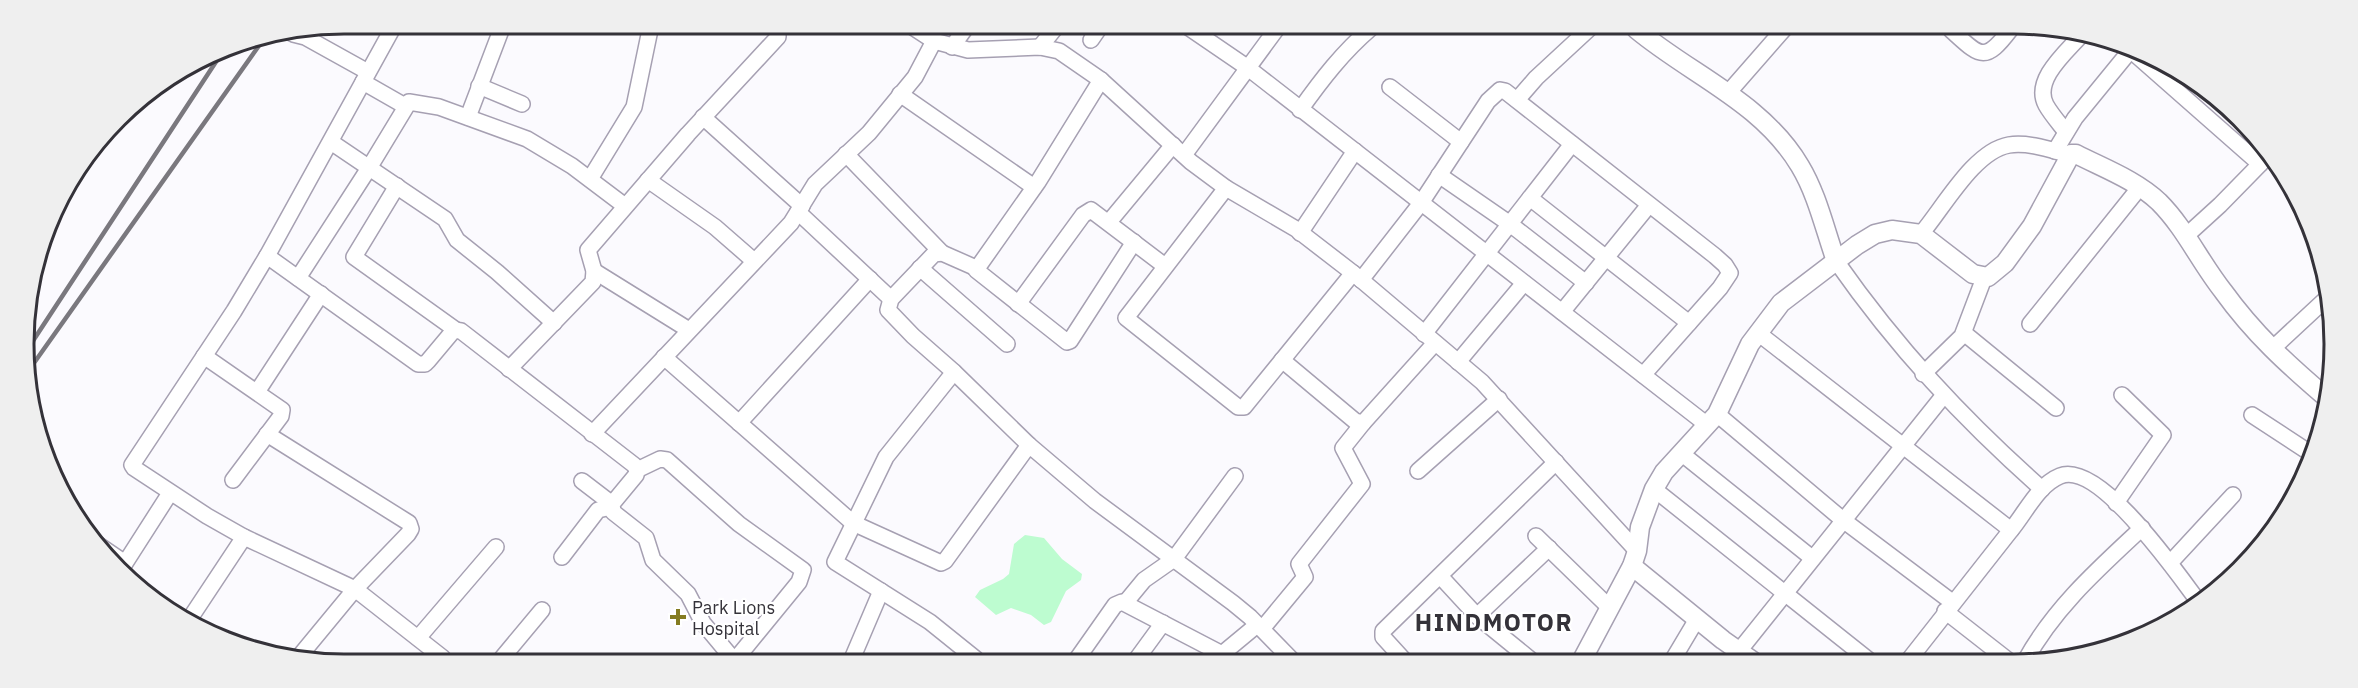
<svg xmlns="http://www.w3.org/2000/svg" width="2358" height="688" viewBox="0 0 2358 688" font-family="'IBM Plex Sans',sans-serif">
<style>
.green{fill:#bdfcd0}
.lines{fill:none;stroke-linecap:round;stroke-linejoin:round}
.minor-casing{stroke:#a6a0b2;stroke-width:18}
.tertiary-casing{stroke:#a6a0b2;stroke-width:21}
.minor{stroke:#fff;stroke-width:15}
.tertiary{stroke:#fff;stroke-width:18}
.rail{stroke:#7a787e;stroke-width:4.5}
.poi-dot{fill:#847b21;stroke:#fff;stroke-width:2}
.labels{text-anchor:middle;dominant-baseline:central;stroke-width:4.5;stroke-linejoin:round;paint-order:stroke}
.poi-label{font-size:18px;fill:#343239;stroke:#fff;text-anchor:start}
.district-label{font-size:24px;font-weight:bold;letter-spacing:1.5px;fill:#343239;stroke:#fff}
.rim{fill:none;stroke:#343239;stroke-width:3}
</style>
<rect width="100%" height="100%" fill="#fbfafe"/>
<polygon class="green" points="1025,535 1044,538 1062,559 1082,574 1081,580 1066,591 1051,622 1044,625 1031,615 1011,608 996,615 975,597 980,590 1003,579 1009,574 1014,544"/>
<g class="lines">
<defs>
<g id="minor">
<polyline points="911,26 934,41 968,50 1040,47 1059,51 1101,80 1191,162 1226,188 1296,229 1353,273 1482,382 1637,551"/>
<polyline points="1188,27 1248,68 1706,424"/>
<path d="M1951 30C1980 56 1984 64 2010 30"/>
<polyline points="293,34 305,37 368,72"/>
<polyline points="1091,40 1100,27"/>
<polyline points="952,47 967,26"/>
<polyline points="1040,47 1056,27"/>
<polyline points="2135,54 2260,164"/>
<polyline points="1101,80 1038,182 976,270 1067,342 1070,341 1134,242"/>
<polyline points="363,82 405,106"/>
<polyline points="479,86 522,104"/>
<polyline points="1390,87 1461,142"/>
<polyline points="1728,93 1784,29"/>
<polyline points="900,94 1034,187"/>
<polyline points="1517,100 1536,78 1590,28"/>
<path d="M1300 110C1322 79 1343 52 1371 28"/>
<polyline points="468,117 503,25"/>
<polyline points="703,117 802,206"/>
<path d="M2066 132C2059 123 2051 114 2046 105 2032 79 2069 50 2083 33"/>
<polyline points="331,142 445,219 457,240 497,272 554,323"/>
<polyline points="2055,151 2075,118 2129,52"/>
<polyline points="846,154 942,253"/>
<polyline points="1184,155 1278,27"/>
<polyline points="1439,175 1510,224 1586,283"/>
<polyline points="590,179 634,107 651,25"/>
<polyline points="648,180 715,227 754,261"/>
<polyline points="397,186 354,257 456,330"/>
<polyline points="1226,188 1126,318 1238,407 1244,407 1353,273"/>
<polyline points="1530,198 1689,323"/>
<polyline points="798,212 891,299"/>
<polyline points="1109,222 1173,145"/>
<polyline points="1300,233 1355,151"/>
<path d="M1921 234C1944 207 1974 151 2009 145 2029 142 2051 150 2070 155"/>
<polyline points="2187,235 2220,205 2269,155"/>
<polyline points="267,256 418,364 425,364 428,361 454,330 461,331 634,465 637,470 636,475 612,504 613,512 646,538 653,560 688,594 703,623 733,659"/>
<path d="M1836 261C1897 348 1962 418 2042 489"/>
<polyline points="920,268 1007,344"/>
<polyline points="976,268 942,253 934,254 891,299 888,310 913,336 954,372 1029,445"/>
<polyline points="594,271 689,330"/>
<polyline points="298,278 369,168 409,102 439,107 527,139 572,166 625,206"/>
<polyline points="1361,280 1421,203 1488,101 1500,90 1505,91 1715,256 1725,265 1730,273 1720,288 1643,375"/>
<polyline points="1018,304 1083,215 1091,210 1165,266"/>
<polyline points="1562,312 1649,205"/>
<polyline points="2030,324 2140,187"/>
<path d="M1758 333 2011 530C2026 512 2038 485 2060 476 2099 460 2177 573 2198 601"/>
<polyline points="1964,333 2056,408"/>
<polyline points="1424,334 1572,144"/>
<polyline points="2272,349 2328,297"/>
<polyline points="204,356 282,410 281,416 233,480"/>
<polyline points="664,357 853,523 941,563 945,561 1029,445 1095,501 1233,603 1250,617 1292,660"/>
<polyline points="1282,360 1355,421 1363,423 1435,343"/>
<polyline points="1458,362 1524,283"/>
<polyline points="509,369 593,282 594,271 588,250 688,134 778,37 778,30 774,26"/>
<polyline points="954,372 886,457 835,562 930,622 976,659"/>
<polyline points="1923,374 1962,336 1984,278"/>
<polyline points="257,392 321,294"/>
<polyline points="1717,414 1843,520 1952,602"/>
<polyline points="2252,415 2307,451 2313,450"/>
<polyline points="739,423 870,279"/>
<polyline points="267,434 409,523 411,529 408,534 355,589 443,658"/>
<polyline points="592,434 791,223 815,184 869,133 915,77 934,41"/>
<polyline points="1681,453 1812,558"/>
<polyline points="637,470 660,459 667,460 739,524 803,570 799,582 736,659"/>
<polyline points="1418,471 1499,399"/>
<polyline points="582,481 612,504"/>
<polyline points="1654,489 1870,661"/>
<polyline points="2116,503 2163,435 2122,395"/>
<polyline points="1536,536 1610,608"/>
<polyline points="94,542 125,563"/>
<polyline points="562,557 598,510 611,507"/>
<polyline points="2170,563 2233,495"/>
<polyline points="122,568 170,493"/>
<polyline points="1441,577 1477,616 1531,660"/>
<polyline points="1125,603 1144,580 1174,559 1235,476"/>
<polyline points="1945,611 2009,661"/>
<polyline points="1477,616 1549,548"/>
<polyline points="189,620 244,537"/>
<polyline points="1262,629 1305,577 1299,564 1362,484 1343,448 1363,423"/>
<polyline points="418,638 496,547"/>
<polyline points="1739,651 1944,395"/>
<polyline points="298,658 355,589 244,537 207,516 134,468 132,465 234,311 267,256 395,24"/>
<polyline points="502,658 542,610"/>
<polyline points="852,659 881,591"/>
<polyline points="1077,659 1115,605 1122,602 1222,654 1257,625"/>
<polyline points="1136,660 1163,623"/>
<polyline points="1404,660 1383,637 1383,631 1556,462"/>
<polyline points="1672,661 1697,619"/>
<polyline points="1908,661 2011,530"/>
<path d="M2025 661C2054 608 2098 569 2142 528"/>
</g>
<g id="tertiary">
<path d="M1636 29C1691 75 1762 102 1800 166 1817 194 1825 230 1836 261"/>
<polyline points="1632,566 1723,640 1753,661"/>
<path d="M1582 660 1632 566 1637 551 1640 527 1654 489 1664 472 1717 414 1750 344 1781 303 1857 245 1875 234 1892 230 1921 234 1973 274 1988 277 2005 263 2032 226 2071 154H2076C2103 168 2136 180 2159 202 2185 228 2200 262 2223 291 2254 334 2287 364 2328 399"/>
</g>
</defs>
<use href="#minor" class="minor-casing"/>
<use href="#tertiary" class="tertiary-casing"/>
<use href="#minor" class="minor"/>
<use href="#tertiary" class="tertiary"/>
<g class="rail">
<polyline points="27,350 225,48"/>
<polyline points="29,370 263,40"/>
</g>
</g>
<path class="poi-dot" d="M675 608h6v6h6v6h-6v6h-6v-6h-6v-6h6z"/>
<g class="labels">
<g class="poi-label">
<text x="692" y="607">Park Lions<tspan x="692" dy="21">Hospital</tspan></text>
</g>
<g class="district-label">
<text x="1494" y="622">HINDMOTOR</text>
</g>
</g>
<path d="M0 0H2358V688H0ZM344 34H2014A310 310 0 0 1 2324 344V344A310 310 0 0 1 2014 654H344A310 310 0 0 1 34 344V344A310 310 0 0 1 344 34Z" fill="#efefef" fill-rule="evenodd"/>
<path class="rim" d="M344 34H2014A310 310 0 0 1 2324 344V344A310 310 0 0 1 2014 654H344A310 310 0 0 1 34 344V344A310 310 0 0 1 344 34Z"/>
</svg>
